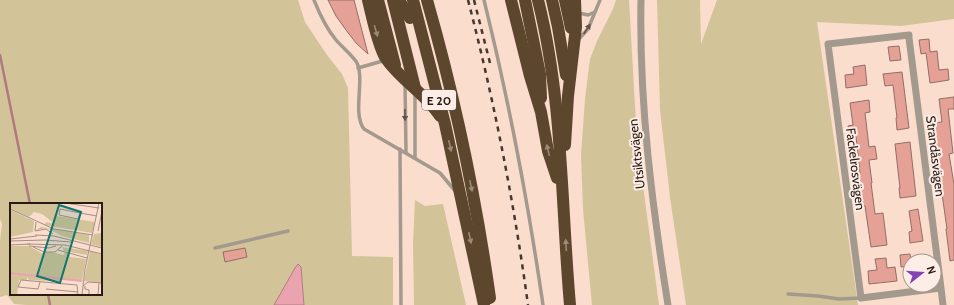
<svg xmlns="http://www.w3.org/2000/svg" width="954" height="305" viewBox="0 0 954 305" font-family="Cabin,sans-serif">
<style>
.green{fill:#d2c398;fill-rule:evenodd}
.water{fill:#eaa4af;stroke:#b07b80}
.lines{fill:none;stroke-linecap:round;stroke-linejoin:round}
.stream{stroke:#b07b80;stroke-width:2.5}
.building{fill:#e5a196;stroke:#926e68}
.lane{stroke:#a4998d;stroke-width:3.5}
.street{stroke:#a4998d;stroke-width:7}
.highway{stroke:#5c472e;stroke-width:12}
.rail{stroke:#47382f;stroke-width:2.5;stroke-dasharray:5 5;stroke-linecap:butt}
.oneway{fill:#60544a}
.oneway2{fill:#9c8978}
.labels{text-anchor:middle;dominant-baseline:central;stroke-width:4;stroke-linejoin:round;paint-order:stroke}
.shield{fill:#fcede6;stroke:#685a53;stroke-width:1}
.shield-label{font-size:12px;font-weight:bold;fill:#281b14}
.street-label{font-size:13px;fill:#281b14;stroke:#fcede6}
.inset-river{fill:none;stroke:#eaa4af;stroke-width:2}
.inset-road{fill:none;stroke:#a68f83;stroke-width:1}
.view{fill:#0f766e;fill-opacity:0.15;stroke:#0f766e;stroke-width:2}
.inset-edge{fill:none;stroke:#281b14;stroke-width:2}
</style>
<rect width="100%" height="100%" fill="#faddcd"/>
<g class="green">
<path d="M0 0H298L305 22 327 55 342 74 348 88 352 256 393 257V305H304L301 267 298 264 295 268 274 305H27L14 304 7 295 0 297V240L2 224 0 219ZM11 204H101V294H11Z"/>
<polygon points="616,0 629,0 637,141 659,305 592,305 583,209 581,155 585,99 590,59 597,41 613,9"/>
<polygon points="657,0 700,0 701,44 717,0 954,0 954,19 901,26 817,22 858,305 686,305 670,197 660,110"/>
<polygon points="415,200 425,206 443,204 466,305 414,305 413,243"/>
</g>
<polygon class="water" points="298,264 301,267 304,305 274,305 295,268"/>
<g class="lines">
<g class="stream">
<polyline points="0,55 30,204"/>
<polyline points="48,294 50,305"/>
</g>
</g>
<g class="building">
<polygon points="328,0 354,0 368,54 356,43 346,30 336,16"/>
<polygon points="929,39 930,52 937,51 939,70 948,69 949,80 930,83 926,53 921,54 919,40"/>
<polygon points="899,46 901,60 890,61 888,47"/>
<polygon points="865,65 867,85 846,88 845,75 854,74 853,67"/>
<polygon points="902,72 909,128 897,130 896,118 897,118 893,85 885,86 883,74"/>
<polygon points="954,97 954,109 948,109 953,153 949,154 954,184 954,260 950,261 946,229 947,229 932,123 942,122 939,99"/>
<polygon points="869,100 870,112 865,113 869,147 875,146 877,159 869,160 872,183 871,183 875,214 883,213 887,245 871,247 865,206 859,207 854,173 860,173 856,137 850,138 848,126 853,125 850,103"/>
<polygon points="910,142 916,196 900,198 899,188 900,188 895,144"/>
<polygon points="918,209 923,241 910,243 909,232 912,231 909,211"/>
<polygon points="245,248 247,257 225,262 223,252"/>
<polygon points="910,254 911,261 910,261 910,266 901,267 900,255"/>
<polygon points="886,258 887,268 895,267 897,281 869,284 868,271 877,270 875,259"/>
</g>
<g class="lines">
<g class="lane">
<path d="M314 0C320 15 326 28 336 40 341 46 354 57 357 63 365 80 352 113 364 129L440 173 456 192"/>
<path d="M484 0C509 101 528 202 543 305"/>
<polyline points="579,13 588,15 595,12"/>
<polyline points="578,40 588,29 600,0"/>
<polyline points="358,68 386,60"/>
<polyline points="405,83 406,152"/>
<polyline points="415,93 415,158"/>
<polyline points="400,149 401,305"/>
<polyline points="215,248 288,231"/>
<polyline points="788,294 818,296 839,299 861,298"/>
</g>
<g class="street">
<path d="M641 0C639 103 652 204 668 305"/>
<polyline points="941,288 861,298 828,44 909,35 909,38 941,288 943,305"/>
</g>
<g class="highway">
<path d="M368 0C372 16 377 43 385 57 399 79 425 93 440 116"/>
<polyline points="378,0 395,65"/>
<polyline points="393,0 415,88"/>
<polyline points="399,0 410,18"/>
<polyline points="413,0 445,124 484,305"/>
<path d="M427 0C455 98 476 198 490 298"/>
<polyline points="511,0 530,76 541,112 548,151 557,178"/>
<polyline points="525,0 540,74 541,98"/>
<path d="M538 0C563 99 561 204 570 305"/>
<polyline points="552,0 558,27 566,75"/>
<polyline points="565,0 571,28"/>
<polyline points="565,145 568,96 576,27 575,0"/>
</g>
<g class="rail">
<path d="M468 0C494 100 514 202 528 305"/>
<polyline points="474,0 490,63"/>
</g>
</g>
<defs><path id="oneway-solid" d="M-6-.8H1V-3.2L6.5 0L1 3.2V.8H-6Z"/></defs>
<g class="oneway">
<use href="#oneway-solid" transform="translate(587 29) rotate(-57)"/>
<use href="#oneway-solid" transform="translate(405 115) rotate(89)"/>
</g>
<g class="oneway2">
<use href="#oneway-solid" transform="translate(376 31) rotate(74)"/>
<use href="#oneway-solid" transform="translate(450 146) rotate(77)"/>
<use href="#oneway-solid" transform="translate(548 150) rotate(-103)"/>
<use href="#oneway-solid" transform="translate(471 186) rotate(78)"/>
<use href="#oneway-solid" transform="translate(470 238) rotate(78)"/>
<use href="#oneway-solid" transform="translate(566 245) rotate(-93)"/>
</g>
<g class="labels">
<rect class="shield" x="422" y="90" width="34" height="20" rx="3"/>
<g class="shield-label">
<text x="439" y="100">E 20</text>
</g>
<g class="street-label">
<text transform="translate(636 154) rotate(-96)">Utsiktsvägen</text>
<text transform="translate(936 156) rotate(83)">Strandåsvägen</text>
<text transform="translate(856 169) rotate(83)">Fackelrosvägen</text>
</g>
</g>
<g transform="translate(10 203)">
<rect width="92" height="92" fill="#faddcd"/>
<path d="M0 0H45L50 2 47 13 85 19 82 30 35 22 36 19 45 21 32 11 24 9 19 14 0 6ZM0 7 24 18 23 29 0 34ZM31 24 79 32V40L52 33 37 25 26 27ZM92 30V44L81 41 84 31ZM0 43H19L31 50 41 49 54 52 55 49 60 51V54L76 56 72 78 51 77 49 80 44 78 19 77 17 74V77H9L7 92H0ZM52 44 78 48 77 52 54 48ZM80 48 92 52V80L74 78Z" fill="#d2c398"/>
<path class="inset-river" d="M0 70 72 78"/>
<path class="inset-road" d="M55 0 89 5M0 6 44 26 83 32M70 10 68 16 49 12 50 6 70 10 87 13M26 19 25 28 36 26 43 31M88 28 92 8M25 32 44 33 92 45M0 36 27 33M0 38 35 37 61 39M17 41 55 42 92 51M0 42 20 41M19 43 39 45 46 43M23 44 34 49H45L52 43M48 47 77 55M30 79 28 86 8 84 11 77 67 82 68 92M73 83 78 79 92 80M75 83V86L79 87V92M36 86 68 89M7 92H28M72 92 75 66 89 0M88 92 89 80"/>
<path class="view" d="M49 2 71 9 50 80 27 73Z"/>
<rect width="92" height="92" class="inset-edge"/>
</g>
<g transform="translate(922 273) rotate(73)"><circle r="19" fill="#fcede6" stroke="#a79992"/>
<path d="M0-3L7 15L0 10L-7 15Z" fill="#8442b7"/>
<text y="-6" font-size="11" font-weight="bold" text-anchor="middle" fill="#281b14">N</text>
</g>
</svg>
